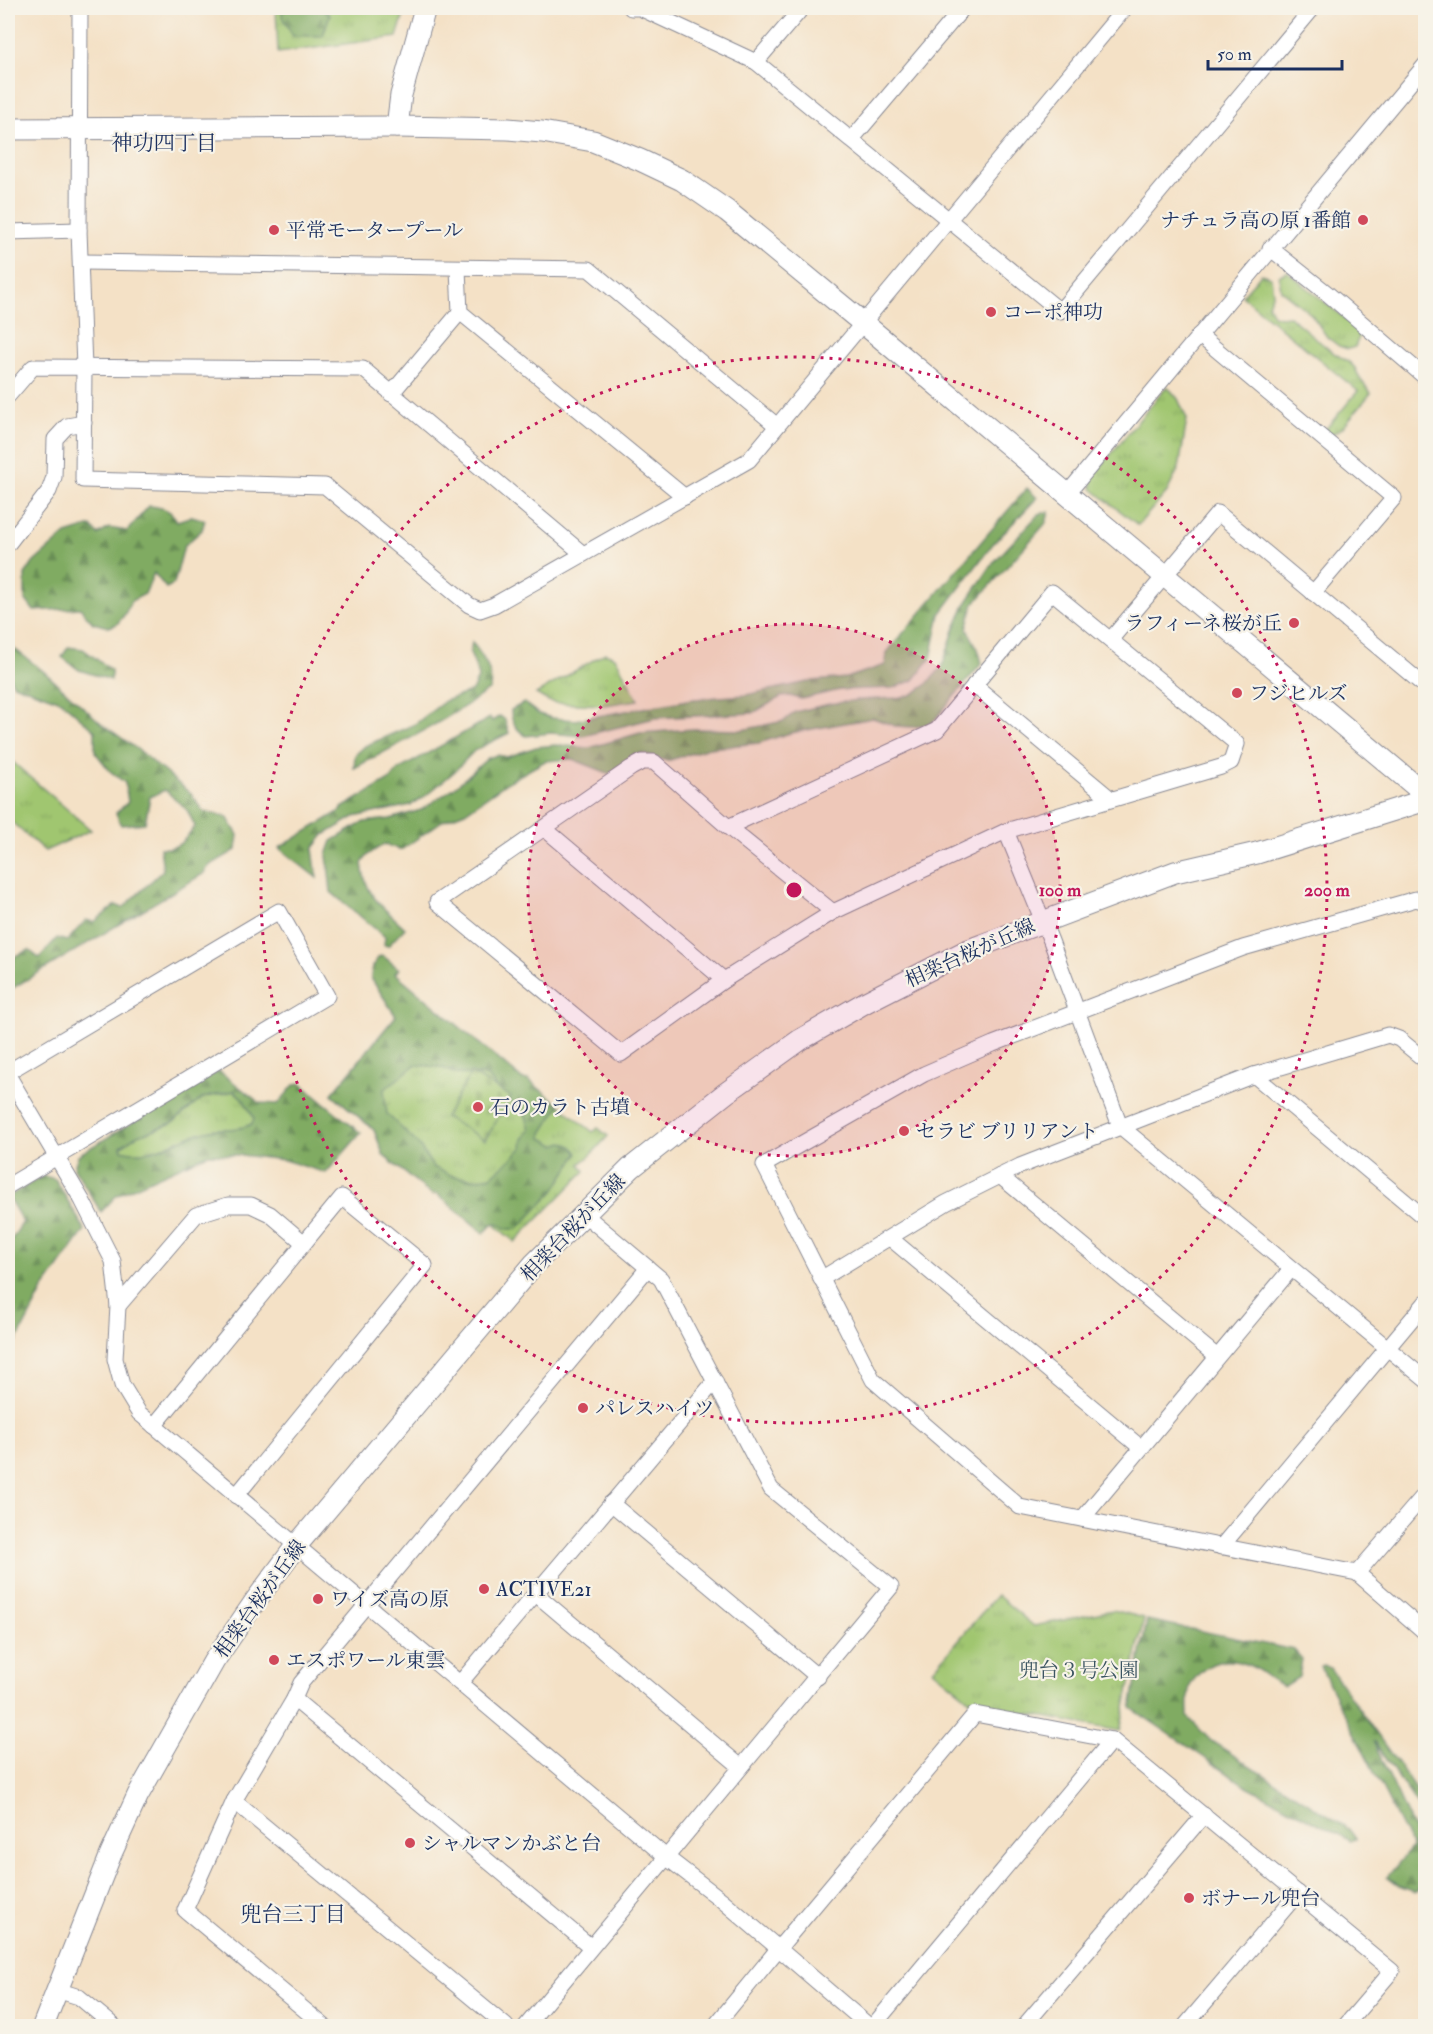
<svg xmlns="http://www.w3.org/2000/svg" width="1433" height="2034" viewBox="0 0 1433 2034" font-family="'IM FELL Double Pica','Noto Serif JP',serif">
<style>
.grass{fill:url(#grass-tufts);stroke:#5e7a67;stroke-width:1.5}
.forest{fill:url(#forest-firs);stroke:#4e6d60;stroke-width:1.5;fill-rule:evenodd}
.cemetery{fill:url(#cemetery-stones);stroke:#5e7a67;stroke-width:1.5}
.lines{fill:none;stroke-linecap:round;stroke-linejoin:round}
.street-casing{stroke:#888892;stroke-width:17}
.secondary-casing{stroke:#888892;stroke-width:23}
.street{stroke:#fff;stroke-width:15}
.secondary{stroke:#fff;stroke-width:21}
.ring{fill:none;stroke:#c2185b;stroke-width:3;stroke-dasharray:3 6}
.poi-dot{fill:#d1495b;stroke:#f7f3e8;stroke-width:2}
.labels{text-anchor:middle;dominant-baseline:central;stroke-width:4.5;stroke-linejoin:round;paint-order:stroke}
.poi-label{font-size:20px;fill:#1b2f5e;stroke:#f7f3e8;text-anchor:start}
.street-label{font-size:20px;fill:#1b2f5e;stroke:#f7f3e8}
.park-label{font-size:20px;fill:#3c5562;stroke:#f7f3e8}
.neighbourhood-label{font-size:21px;fill:#1b2f5e;stroke:#f7f3e8}
.centre{fill:#c2185b;stroke:#f7f3e8;stroke-width:3}
.ring-label{font-size:18px;text-anchor:middle;font-weight:bold;fill:#c2185b;stroke:#f7f3e8;stroke-width:4.5;stroke-linejoin:round;paint-order:stroke}
</style>
<defs>
<pattern id="grass-tufts" width="24" height="20" patternUnits="userSpaceOnUse" patternTransform="scale(1.5)"><rect width="24" height="20" fill="#a0c670"/><path d="M3 7l-1-3M5 7V3M7 7l1-3M15 17l-1-3M17 17v-4M19 17l1-3" fill="none" stroke="#89aa63"/></pattern>
<pattern id="forest-firs" width="22" height="20" patternUnits="userSpaceOnUse" patternTransform="scale(1.5)"><rect width="22" height="20" fill="#80ab62"/><path d="M5 1l3.5 6h-7zM16 11l3.5 6h-7z" fill="#688c54"/></pattern>
<pattern id="cemetery-stones" width="16" height="16" patternUnits="userSpaceOnUse" patternTransform="scale(1.5)"><rect width="16" height="16" fill="#a0c670"/><path d="M2 7V4a2 2 0 0 1 4 0v3zM10 15v-3a2 2 0 0 1 4 0v3z" fill="#89aa63"/></pattern>
</defs>
<rect width="100%" height="100%" fill="#f7f3e8"/>
<filter id="ink" filterUnits="userSpaceOnUse"><feTurbulence type="fractalNoise" baseFrequency=".0167" numOctaves="2"/><feDisplacementMap in="SourceGraphic" scale="12" xChannelSelector="R" yChannelSelector="G"/><feConvolveMatrix kernelMatrix="1 2 1 2 8 2 1 2 1" color-interpolation-filters="sRGB"/></filter>
<filter id="wash" filterUnits="userSpaceOnUse"><feTurbulence type="fractalNoise" baseFrequency=".008" numOctaves="4" result="noise"/><feDisplacementMap in="SourceGraphic" scale="24" xChannelSelector="R" yChannelSelector="G"/><feGaussianBlur stdDeviation="1.35" result="paint"/><feColorMatrix in="noise" values="0 0 0 0 0 0 0 0 0 0 0 0 0 0 0 0 0 1.4 0 .05"/><feComposite in="paint" operator="in"/></filter>
<g filter="url(#wash)">
<rect width="100%" height="100%" fill="#f4e1c6"/>
<g class="grass">
<polygon points="276,8 406,8 397,37 278,53"/>
<polygon points="1287,271 1361,332 1355,347 1348,349 1339,346 1327,337 1312,315 1281,290 1279,276"/>
<polygon points="1261,274 1271,277 1273,293 1268,304 1273,315 1280,317 1289,316 1332,352 1349,362 1355,368 1360,379 1371,393 1342,428 1330,435 1325,430 1358,391 1242,296"/>
<polygon points="1167,386 1178,399 1187,419 1179,468 1167,492 1138,525 1092,489 1092,477"/>
<polygon points="605,653 615,657 638,700 604,705 556,703 548,701 536,694"/>
<polygon points="8,758 91,830 45,851 8,819"/>
<polygon points="383,956 399,969 395,973 523,1080 528,1080 593,1132 598,1128 608,1136 590,1156 580,1164 585,1171 515,1242 493,1224 484,1233 436,1193 433,1195 384,1156 374,1130 332,1094 396,1016 371,978 372,969 378,957"/>
<path d="M235 1091 243 1099 254 1118 252 1124C238 1131 226 1128 211 1130 180 1135 156 1159 122 1151L121 1147 136 1136 172 1123 203 1098Z"/>
<polygon points="997,1595 1034,1626 1113,1610 1144,1618 1120,1731 975,1704 933,1670"/>
</g>
<g class="forest">
<polygon points="282,8 320,8 330,14 323,36 293,36 282,17"/>
<path d="M1027 488 1037 498 992 545 940 614 931 658 914 680 893 688 840 690 801 699 790 696 781 697 753 713 655 718 583 736 551 733 526 736C516 729 511 723 511 710L524 703 539 714 552 718 575 720 694 699 746 695 812 681 846 678 885 665 887 652Z"/>
<path d="M149 506C162 507 171 509 177 521L192 516 205 520 202 530 184 546 174 584 166 588 154 573 145 594 131 601 125 614 117 624 109 627 93 623 80 608 34 611 25 599V574L34 562 66 534 91 526 98 535 109 528 127 531Z"/>
<path d="M1049 512 1046 523 973 605 967 629 978 649 982 663 932 723 914 727 895 726 873 718 790 733 759 743 709 748 667 761 641 753 610 774 572 759 545 761 508 782 465 812 442 821 401 850 384 844 368 855 362 863C365 897 382 906 405 928L388 946 384 945 385 937 331 892 327 855 332 841 364 822 390 819 421 810 455 787 488 758 497 755 507 757 536 747 556 745 589 748 640 733 694 729 742 730 784 721 795 712 829 704 858 700 895 698 911 695 925 686 942 667 954 630 966 603 993 563 1039 514Z"/>
<path d="M472 642C483 657 493 669 490 689 448 720 401 743 354 768L355 755 365 746 415 724 445 701 472 691 479 676 470 653Z"/>
<path d="M8 644 42 670 101 723 137 749 191 794 203 811 227 817 238 835 236 850 209 866 203 874 8 991V977L15 956 29 950 39 958 57 938 67 941 86 920 94 922 116 905 123 908 163 870 160 848C179 850 185 840 195 826L187 810 165 790 150 797 145 823 121 825 116 813 128 802 125 783 110 771 95 752V731L61 701 13 684 8 673Z"/>
<polygon points="68,647 83,649 111,670 111,680 79,670 62,657"/>
<polygon points="500,716 505,720 509,733 475,750 454,772 423,798 411,805 354,817 324,835 313,849 317,878 279,848 342,810 342,808 391,779 398,770 490,718 492,721"/>
<path d="M383 956 399 969 395 973 523 1080H528L560 1105 542 1133V1138L555 1145 563 1142 572 1146 578 1153 554 1191 517 1229H507L496 1223 492 1224 484 1233 436 1193 433 1195 384 1156 374 1130 332 1094 396 1016 371 978 372 969 378 957ZM415 1065 440 1067 456 1074 482 1075 489 1078 497 1088 526 1116 530 1129 523 1139 522 1148 511 1159 491 1176 480 1179 453 1176 433 1167 418 1144 387 1114 384 1090Z"/>
<path d="M219 1071 260 1103 278 1104 294 1085 300 1083 361 1133 326 1173 284 1160 240 1155 208 1154 117 1195 101 1212 74 1168 78 1155ZM234 1091 243 1099 254 1118 252 1124C238 1131 226 1128 211 1130 180 1135 155 1160 122 1150L121 1146 136 1136 172 1123 203 1098Z"/>
<polygon points="43,1176 55,1179 85,1230 44,1288 15,1344 8,1354 8,1245 23,1222 8,1197"/>
<path d="M1147 1620 1294 1650 1302 1659 1299 1677 1285 1686C1272 1683 1265 1673 1253 1667 1229 1655 1206 1660 1191 1684 1186 1693 1188 1707 1188 1717L1211 1741 1349 1829 1356 1839 1351 1841 1245 1785 1131 1708Z"/>
<polygon points="1324,1665 1330,1668 1425,1802 1425,1816 1373,1741 1425,1854 1425,1883 1415,1892 1399,1886 1387,1877 1412,1847 1324,1674 1321,1666"/>
</g>
<polygon class="cemetery" points="471,1073 511,1097 485,1140 445,1117"/>
</g>
<g filter="url(#ink)">
<g class="lines">
<defs>
<g id="street">
<polyline points="80,8 79,230 84,368 83,480 325,486 469,605 480,610 494,605 749,460 1125,8"/>
<polyline points="631,8 640,8 756,62 1060,311 1313,8"/>
<polyline points="756,62 802,8"/>
<polyline points="852,139 963,8"/>
<polyline points="8,232 79,230"/>
<polyline points="1270,248 1328,294 1426,378"/>
<polyline points="81,262 589,269 777,426"/>
<polyline points="458,269 460,312 685,497"/>
<polyline points="1199,335 1394,498 1313,593"/>
<polyline points="391,394 460,312"/>
<polyline points="8,396 33,367 363,369 583,554"/>
<polyline points="1067,494 1426,64"/>
<polyline points="8,544 49,491 54,477 55,439 67,426 84,423"/>
<polyline points="1111,639 1218,513 1426,687"/>
<polyline points="974,685 1111,799"/>
<polyline points="728,827 937,730 1052,592 1237,744 1231,762 1221,767 1006,831 833,912 724,980 621,1054 437,902 631,768 642,762 654,762 728,827 833,912"/>
<polyline points="545,829 724,980"/>
<polyline points="1006,831 1051,941 1120,1126 1426,1380"/>
<polyline points="1426,902 1416,899 1243,948 993,1044 924,1074 764,1165 873,1380 1020,1507 1357,1573 1426,1633"/>
<polyline points="8,1072 279,911 327,996 8,1186"/>
<polyline points="8,1075 82,1200 113,1261 118,1306 115,1359 122,1385 139,1413 666,1857 723,1901 869,2026"/>
<polyline points="1254,1075 1426,1219"/>
<polyline points="1000,1176 1216,1356"/>
<polyline points="890,1238 1140,1447"/>
<polyline points="821,1279 946,1203 1020,1166 1254,1075 1388,1035 1399,1039 1426,1061"/>
<polyline points="118,1306 196,1215 228,1205 251,1205 270,1214 304,1243"/>
<polyline points="154,1426 342,1197 425,1265 236,1496"/>
<polyline points="611,1503 818,1677"/>
<polyline points="1082,1519 1291,1269"/>
<polyline points="1221,1547 1426,1302"/>
<polyline points="1357,1573 1426,1493"/>
<polyline points="536,1594 741,1767"/>
<polyline points="460,1683 715,1381"/>
<polyline points="294,1699 591,1947"/>
<polyline points="234,1801 506,2026"/>
<polyline points="57,1990 79,1997 114,2026"/>
<polyline points="324,2026 185,1910 234,1801 294,1699 301,1683 648,1268"/>
<polyline points="526,2026 891,1587 771,1489 661,1279 584,1214"/>
<polyline points="715,2026 778,1949 975,1714 1112,1740 1392,1971 1345,2026"/>
<polyline points="873,2026 1112,1740"/>
<polyline points="1024,2026 1204,1815"/>
<polyline points="1185,2026 1298,1893"/>
</g>
<g id="secondary">
<polyline points="425,8 401,95 397,127 508,129 542,132 593,141 640,160 682,180 727,211 863,323 1426,795"/>
<polyline points="8,129 397,127"/>
<polyline points="43,2026 111,1854 138,1795 214,1661 256,1600 296,1546 534,1264 631,1168 726,1093 800,1040 866,1002 966,951 1175,872 1257,853 1426,800"/>
</g>
</defs>
<use href="#street" class="street-casing"/>
<use href="#secondary" class="secondary-casing"/>
<use href="#street" class="street"/>
<use href="#secondary" class="secondary"/>
</g>
</g>
<circle cx="794" cy="890" r="266" fill="#c2185b" fill-opacity=".12"/>
<g class="ring">
<circle cx="794" cy="890" r="266"/>
<circle cx="794" cy="890" r="533"/>
</g>
<g class="poi-dot">
<circle cx="1363" cy="220" r="6"/>
<circle cx="274" cy="230" r="6"/>
<circle cx="991" cy="312" r="6"/>
<circle cx="1294" cy="623" r="6"/>
<circle cx="1237" cy="693" r="6"/>
<circle cx="478" cy="1107" r="6"/>
<circle cx="904" cy="1131" r="6"/>
<circle cx="583" cy="1408" r="6"/>
<circle cx="484" cy="1589" r="6"/>
<circle cx="318" cy="1599" r="6"/>
<circle cx="274" cy="1660" r="6"/>
<circle cx="410" cy="1843" r="6"/>
<circle cx="1189" cy="1898" r="6"/>
</g>
<g class="labels">
<g class="poi-label">
<text x="1351" y="220" text-anchor="end">ナチュラ高の原 1番館</text>
<text x="286" y="230">平常モータープール</text>
<text x="1003" y="312">コーポ神功</text>
<text x="1282" y="623" text-anchor="end">ラフィーネ桜が丘</text>
<text x="1249" y="693">フジヒルズ</text>
<text x="490" y="1107">石のカラト古墳</text>
<text x="916" y="1131">セラビ ブリリアント</text>
<text x="595" y="1408">パレスハイツ</text>
<text x="496" y="1589">ACTIVE21</text>
<text x="330" y="1599">ワイズ高の原</text>
<text x="286" y="1660">エスポワール東雲</text>
<text x="422" y="1843">シャルマンかぶと台</text>
<text x="1201" y="1898">ボナール兜台</text>
</g>
<g class="street-label">
<text transform="translate(970 953) rotate(-24)">相楽台桜が丘線</text>
<text transform="translate(573 1228) rotate(-46)">相楽台桜が丘線</text>
<text transform="translate(260 1599) rotate(-54)">相楽台桜が丘線</text>
</g>
<g class="park-label">
<text x="1079" y="1670">兜台３号公園</text>
</g>
<g class="neighbourhood-label">
<text x="164" y="143">神功四丁目</text>
<text x="293" y="1914">兜台三丁目</text>
</g>
</g>
<circle cx="794" cy="890" r="9" class="centre"/>
<g class="ring-label">
<text x="1060" y="896">100 m</text>
<text x="1327" y="896">200 m</text>
</g>
<rect width="1433" height="2034" fill="none" stroke="#f7f3e8" stroke-width="30"/>
<path d="M1208 60v9h134v-9" fill="none" stroke="#1b2f5e" stroke-width="3"/>
<text x="1217" y="60" font-size="18" fill="#1b2f5e" stroke="#f7f3e8" stroke-width="4.5" paint-order="stroke">50 m</text>
</svg>
